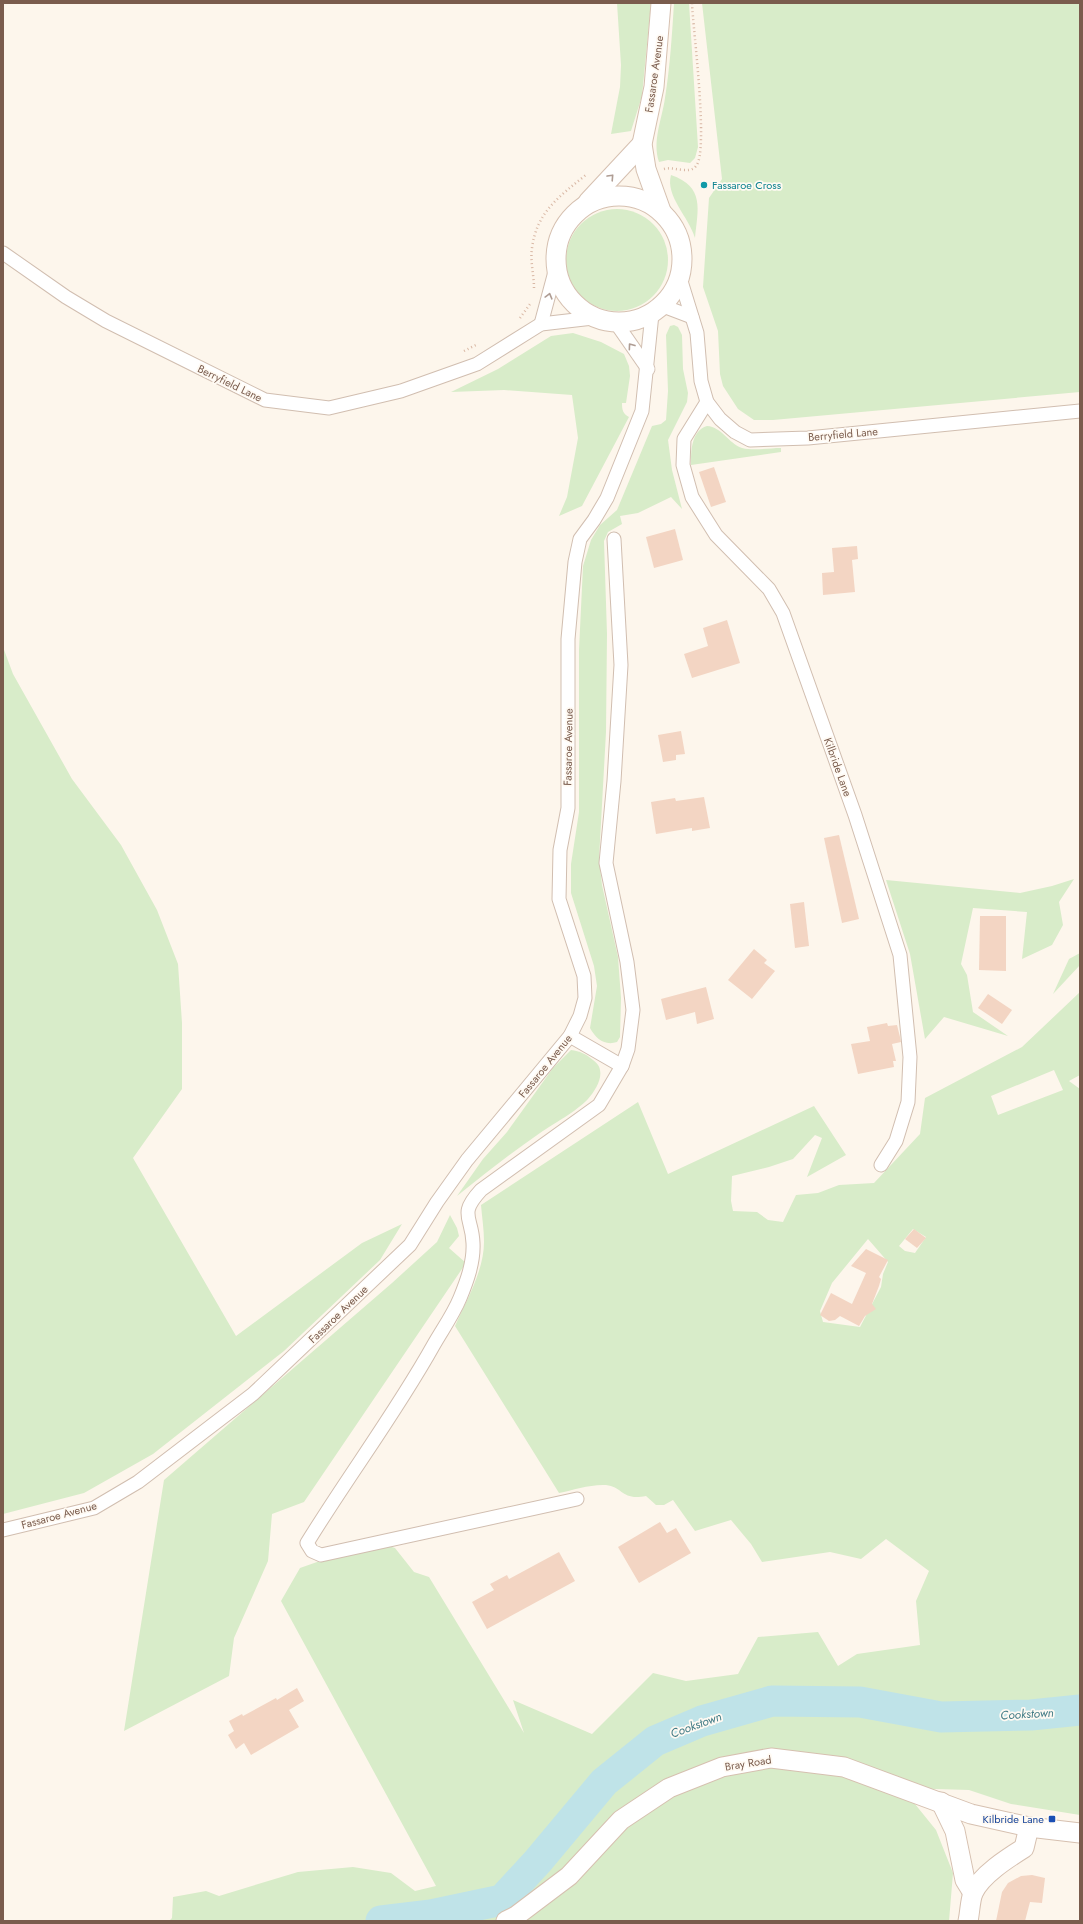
<svg xmlns="http://www.w3.org/2000/svg" width="1083" height="1924" viewBox="0 0 1083 1924" font-family="Jost,sans-serif">
<style>
.green{fill:#d8ecc9;fill-rule:evenodd}
.lines{fill:none;stroke-linecap:round;stroke-linejoin:round}
.river{stroke:#bfe3e8;stroke-width:31}
.building{fill:#f3d5c3}
.street-casing{stroke:#d1beb0;stroke-width:15}
.secondary-casing{stroke:#d6c0b0;stroke-width:21}
.path{stroke:#d9b8a5;stroke-width:2.5;stroke-dasharray:1 3;stroke-linecap:butt}
.street{stroke:#fff;stroke-width:13}
.secondary{stroke:#fff;stroke-width:19}
.oneway{stroke:#af9d94}
.culture-dot{fill:#0f9aa8;stroke:#fffaf3;stroke-width:1.5}
.transit-dot{fill:#1a4fb4;stroke:#fffaf3;stroke-width:1.5}
.labels{text-anchor:middle;dominant-baseline:central;stroke-width:3.5;stroke-linejoin:round;paint-order:stroke}
.street-label{font-size:11px;fill:#7a5c4d;stroke:#fffaf3}
.culture-label{font-size:11px;fill:#0d838f;stroke:#fffaf3;text-anchor:start}
.transit-label{font-size:11px;fill:#164399;stroke:#fffaf3;text-anchor:end}
.water-label{font-size:12px;font-style:italic;fill:#437c86;stroke:#fffaf3}
</style>
<rect width="100%" height="100%" fill="#fdf6ec"/>
<g class="green">
<polygon points="617,3 651,3 642,96 631,131 611,134 620,87 621,65"/>
<path d="M674 3H689L698 147 695 158 690 163 668 160 659 162C652 141 662 119 665 98 670 67 672 35 674 3Z"/>
<polygon points="702,3 1080,3 1080,392 773,420 754,420 738,409 723,386 720,374 718,331 703,287 709,198 722,179"/>
<path d="M671 175C705 187 698 209 695 238 689 217 665 196 671 175Z"/>
<circle cx="617" cy="260" r="51"/>
<path d="M674 325 678 327 682 335 683 369 688 393 687 402 668 440 672 470 682 509 671 497 638 513 620 516 622 524 608 532 604 541 607 634 606 732 599 859 602 885 618 957 621 998 620 1037 617 1042C605 1046 596 1039 590 1028L597 986 594 966 571 893V864L579 812V650L583 566 591 540 600 525 617 510 652 426 661 424 666 420 668 391 666 335 670 326Z"/>
<path d="M573 333 601 342 624 354 629 366 630 376 626 403H622C622 410 623 414 629 417L582 506 559 516 567 497 578 438 572 395 504 390 451 392 498 369 551 336Z"/>
<path d="M707 426C722 427 728 443 742 448 754 451 769 448 781 448V452L691 465C691 451 691 431 707 426Z"/>
<polygon points="3,647 13,674 72,779 121,845 157,910 178,964 182,1023 182,1089 133,1158 236,1336 362,1243 402,1224 380,1260 284,1351 153,1454 84,1493 3,1514"/>
<polygon points="1074,879 1059,902 1063,925 1052,945 1022,959 1027,912 973,908 961,964 967,975 973,1012 1008,1036 944,1017 925,1039 910,954 886,880 1020,893 1052,886"/>
<polygon points="1080,953 1080,965 1053,994 1069,959"/>
<path d="M1080 992V1075L1069 1081 1080 1089V1815L1011 1804 969 1790 902 1788 936 1830 953 1873 949 1921H169L172 1918 173 1897 206 1891 219 1896 298 1872 353 1867 391 1873 415 1891 436 1886 281 1601 300 1568 317 1562 386 1545 395 1548 414 1572 429 1577 524 1733 513 1700 592 1734 653 1673 686 1681 738 1674 758 1637 818 1632 838 1666 857 1654 920 1645 916 1601 929 1571 886 1539 861 1559 830 1552 762 1562 751 1544 731 1520 695 1531 673 1500 664 1505H656L646 1496C622 1501 623 1487 606 1485 591 1484 573 1490 559 1493L455 1326C466 1301 484 1271 484 1242 484 1230 482 1217 481 1205L638 1102 668 1174 814 1106 846 1155 807 1177 822 1138 815 1135 793 1159 769 1167 732 1176 731 1201 733 1211 757 1212 768 1220 783 1222 796 1195 818 1193 839 1185 874 1183 920 1134 925 1098 1022 1047ZM1054 1070 1063 1090 998 1115 991 1096ZM913 1229 926 1237 915 1253 905 1251 899 1246ZM868 1239 888 1262 883 1274 881 1287 860 1327 823 1322 820 1311 832 1283Z"/>
<path d="M571 1050C580 1051 586 1054 593 1060 608 1070 597 1089 588 1099 577 1111 553 1124 540 1133 511 1153 484 1174 457 1196L483 1159 507 1132 553 1068Z"/>
<polygon points="450,1215 457,1228 459,1236 449,1248 466,1263 304,1502 272,1514 268,1561 234,1638 229,1676 124,1731 164,1480 392,1283 437,1242"/>
</g>
<g class="lines">
<polyline class="river" points="381,1921 431,1915 502,1900 538,1861 604,1782 655,1741 702,1721 772,1701 860,1702 941,1717 1031,1715 1080,1710"/>
</g>
<g class="building">
<polygon points="714,467 726,502 711,507 699,472"/>
<polygon points="675,529 683,560 654,568 646,537"/>
<polygon points="857,546 858,559 852,560 855,592 823,595 822,573 834,572 832,548"/>
<polygon points="727,620 740,663 692,678 684,654 708,646 703,628"/>
<polygon points="681,731 685,754 676,755 676,760 663,762 658,735"/>
<polygon points="704,797 710,828 692,831 692,828 656,834 651,802 675,798 676,801"/>
<polygon points="839,835 859,919 842,923 824,838"/>
<polygon points="804,902 809,946 795,948 790,904"/>
<polygon points="980,916 1006,916 1006,971 979,970"/>
<polygon points="754,949 767,960 764,963 775,971 752,999 728,980"/>
<polygon points="706,987 714,1019 697,1024 695,1012 666,1020 661,999"/>
<polygon points="988,994 1012,1010 1002,1024 978,1008"/>
<polygon points="887,1023 888,1026 897,1025 900,1037 901,1042 892,1044 896,1061 893,1061 894,1067 858,1074 851,1044 870,1041 867,1027"/>
<polygon points="914,1229 926,1238 917,1248 905,1239"/>
<polygon points="866,1249 888,1260 879,1277 881,1279 879,1286 872,1304 876,1309 865,1316 859,1326 840,1316 835,1320 829,1321 820,1315 831,1293 852,1304 866,1273 851,1266"/>
<polygon points="660,1522 667,1533 676,1528 691,1553 639,1583 618,1547"/>
<polygon points="559,1552 575,1581 487,1629 472,1602 494,1590 490,1584 507,1575 509,1579"/>
<polygon points="297,1688 304,1701 289,1710 299,1727 251,1755 244,1743 236,1749 228,1735 234,1731 229,1721 242,1714 243,1716 276,1698 277,1700"/>
<polygon points="1032,1875 1045,1878 1042,1903 1030,1902 1025,1921 996,1921 1002,1892 1008,1883 1021,1876"/>
</g>
<g class="lines">
<defs>
<g id="street">
<polyline points="3,253 66,297 106,321 265,400 329,408 401,391 477,364 541,324 593,318"/>
<polyline points="680,278 697,333 701,381 707,402 720,419 735,432 750,440 808,438 1080,411"/>
<polyline points="663,306 692,317"/>
<polyline points="616,323 648,369"/>
<polyline points="541,324 556,268"/>
<polyline points="707,402 684,439 683,465 692,497 716,535 769,589 783,613 855,815 900,955 910,1057 908,1102 896,1141 881,1165"/>
<polyline points="570,1036 622,1066"/>
<path d="M577 1499 321 1555 312 1551 307 1543C348 1476 395 1414 433 1346 442 1330 453 1315 460 1298 467 1281 474 1262 473 1243 472 1216 458 1215 481 1190L599 1105 622 1066 628 1049 633 1010 627 962 606 863 614 781 621 665 614 539"/>
<polyline points="3,1530 94,1508 138,1482 253,1394 410,1245 437,1202 467,1160 570,1036 580,1016 585,998 584,976 559,899 560,850 568,808 568,639 575,562 580,539 594,520 607,498 642,411 652,314"/>
</g>
<g id="secondary">
<polyline points="661,3 654,87 642,144 646,169 661,211"/>
<circle cx="619" cy="259" r="63"/>
<polyline points="588,202 642,144"/>
<polyline points="941,1802 955,1831 965,1880 973,1893"/>
<polyline points="506,1921 516,1916 569,1876 621,1820 669,1788 722,1767 771,1758 844,1767 971,1814 1029,1827 1080,1833"/>
<path d="M968 1921C970 1912 970 1901 973 1893 981 1875 1008 1858 1024 1848L1029 1827"/>
</g>
</defs>
<use href="#street" class="street-casing"/>
<use href="#secondary" class="secondary-casing"/>
<g class="path">
<path d="M664 169C674 166 689 175 696 166 709 152 693 29 692 3"/>
<path d="M534 288C534 275 530 261 532 248 537 211 560 196 587 174"/>
<polyline points="520,318 530,304"/>
<polyline points="464,351 476,345"/>
</g>
<use href="#street" class="street"/>
<use href="#secondary" class="secondary"/>
</g>
<defs><path id="oneway-chevron" d="M-2-3.5L2.5 0L-2 3.5" fill="none" stroke-width="1.6" stroke-linecap="round" stroke-linejoin="round"/></defs>
<g class="oneway">
<use href="#oneway-chevron" transform="translate(611 177) rotate(-47)"/>
<use href="#oneway-chevron" transform="translate(549 296) rotate(-75)"/>
<use href="#oneway-chevron" transform="translate(631 346) rotate(-126)"/>
</g>
<circle class="culture-dot" cx="704" cy="185" r="4"/>
<rect class="transit-dot" x="1048" y="1815" width="8" height="8" rx="2"/>
<g class="labels">
<g class="street-label">
<text transform="translate(654 74) rotate(-82)">Fassaroe Avenue</text>
<text transform="translate(230 383) rotate(26)">Berryfield Lane</text>
<text transform="translate(843 434) rotate(-5)">Berryfield Lane</text>
<text transform="translate(568 747) rotate(-89)">Fassaroe Avenue</text>
<text transform="translate(838 767) rotate(70)">Kilbride Lane</text>
<text transform="translate(545 1066) rotate(-51)">Fassaroe Avenue</text>
<text transform="translate(338 1314) rotate(-44)">Fassaroe Avenue</text>
<text transform="translate(59 1515) rotate(-15)">Fassaroe Avenue</text>
<text transform="translate(748 1763) rotate(-9)">Bray Road</text>
</g>
<g class="culture-label">
<text x="712" y="185">Fassaroe Cross</text>
</g>
<g class="transit-label">
<text x="1044" y="1819">Kilbride Lane</text>
</g>
<g class="water-label">
<text transform="translate(1027 1714) rotate(-3)">Cookstown</text>
<text transform="translate(696 1725) rotate(-20)">Cookstown</text>
</g>
</g>
<rect width="1083" height="1924" fill="none" stroke="#7a5c4d" stroke-width="8"/>
</svg>
